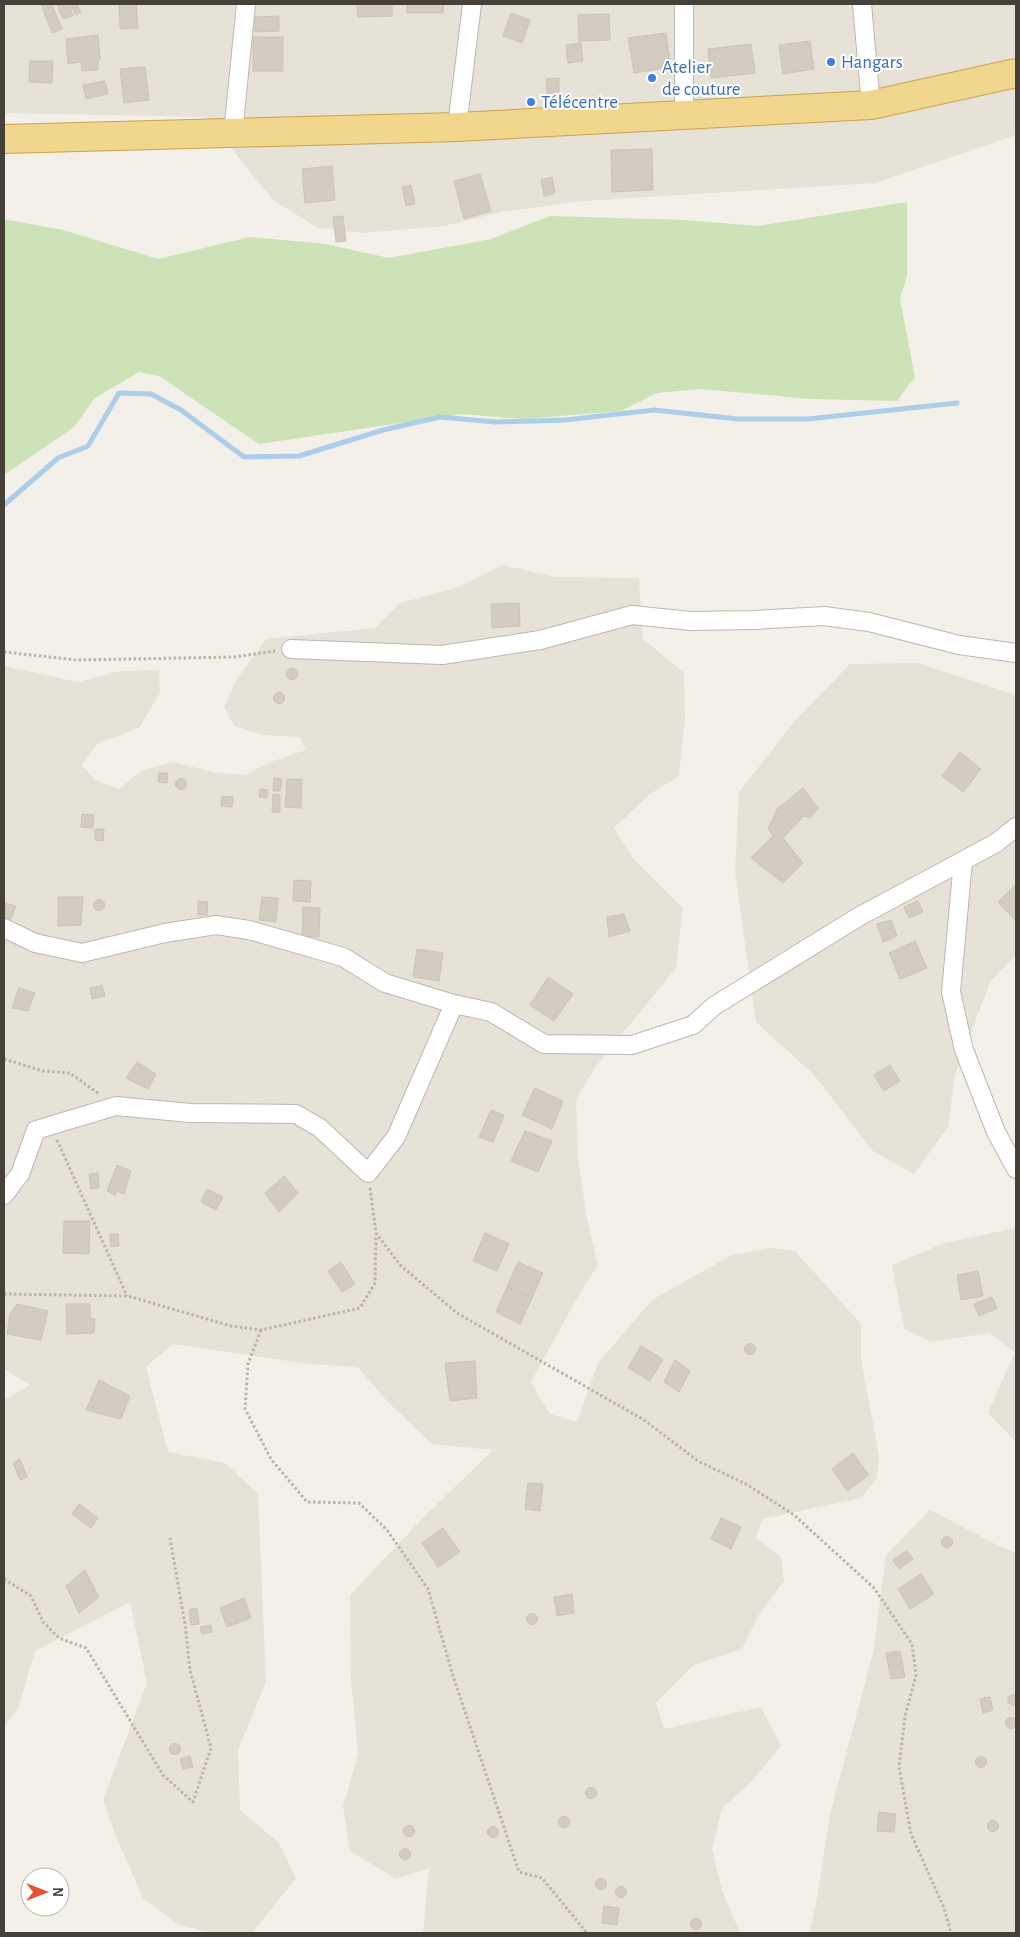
<svg xmlns="http://www.w3.org/2000/svg" width="1020" height="1937" viewBox="0 0 1020 1937" font-family="'Alegreya Sans',sans-serif">
<style>
.residential{fill:#e6e2d8}
.green{fill:#cde3b7}
.lines{fill:none;stroke-linecap:round;stroke-linejoin:round}
.stream{stroke:#adcee9;stroke-width:5}
.building{fill:#d3ccc0;stroke:#cdc4b4}
.minor-casing{stroke:#bdb8ad;stroke-width:20}
.trunk-casing{stroke:#cda24a;stroke-width:30}
.path{stroke:#beb4a0;stroke-width:3;stroke-dasharray:2.5 2.5;stroke-linecap:butt}
.minor{stroke:#fff;stroke-width:18}
.trunk{stroke:#f1d68e;stroke-width:28}
.shop-dot{fill:#3f7fe0;stroke:#fff;stroke-width:2}
.labels{text-anchor:middle;dominant-baseline:central;stroke-width:4;stroke-linejoin:round;paint-order:stroke}
.shop-label{font-size:19px;fill:#366cbe;stroke:#fff;text-anchor:start}
</style>
<rect width="100%" height="100%" fill="#f3f0e9"/>
<g class="residential">
<polygon points="4,4 1016,4 1016,135 875,183 583,201 501,212 444,226 363,233 318,228 273,200 206,117 4,113"/>
<polygon points="503,565 556,577 639,578 643,639 684,673 685,719 679,776 650,794 614,828 632,857 683,908 676,968 597,1065 576,1099 578,1159 587,1219 598,1265 580,1293 531,1382 550,1414 577,1422 598,1363 652,1300 732,1255 771,1248 795,1251 861,1324 861,1359 879,1456 877,1478 861,1498 762,1519 756,1538 781,1557 784,1581 758,1616 742,1649 694,1665 656,1703 664,1729 761,1707 781,1746 750,1783 722,1808 712,1849 722,1890 740,1933 423,1933 429,1868 396,1879 350,1851 343,1807 358,1754 351,1679 350,1595 425,1516 493,1450 432,1444 387,1401 358,1367 309,1364 173,1344 146,1367 168,1452 225,1463 258,1494 266,1682 238,1750 240,1810 279,1843 296,1878 252,1933 214,1933 179,1925 143,1898 115,1834 103,1800 147,1683 130,1602 35,1651 18,1709 4,1726 4,1400 30,1385 4,1369 4,666 78,682 120,671 159,670 160,693 139,728 98,743 82,765 95,780 119,789 141,771 173,762 213,772 245,775 273,761 306,750 300,737 263,735 234,726 224,707 237,679 266,639 375,628 400,603 456,588"/>
<polygon points="918,663 1016,695 1016,955 990,982 955,1075 948,1127 914,1174 873,1151 814,1075 756,1022 735,872 739,792 794,722 850,664"/>
<polygon points="1016,1228 1016,1442 988,1413 1015,1352 989,1333 932,1342 904,1329 892,1265 944,1243"/>
<polygon points="930,1510 999,1546 1016,1553 1016,1933 809,1933 816,1904 830,1814 873,1653 886,1555"/>
</g>
<polygon class="green" points="907,202 907,276 900,299 915,377 897,401 810,399 701,389 657,393 621,411 524,419 461,414 259,444 159,376 139,372 95,398 74,427 4,475 4,219 63,230 158,259 250,237 326,244 389,258 491,239 550,216 686,220 758,226"/>
<g class="lines">
<polyline class="stream" points="4,505 58,458 88,446 119,393 151,394 181,410 244,457 299,456 383,430 440,417 495,422 565,420 654,410 738,419 808,419 957,403"/>
</g>
<g class="building">
<polygon points="41,4 52,4 62,29 52,33"/>
<polygon points="57,4 69,4 73,16 63,19"/>
<polygon points="71,4 77,4 81,12 75,15"/>
<polygon points="119,4 136,4 138,28 120,29"/>
<polygon points="357,4 392,4 392,16 358,17"/>
<polygon points="407,4 444,4 443,13 407,13"/>
<polygon points="511,13 530,20 522,43 503,36"/>
<polygon points="609,14 610,40 579,41 578,15"/>
<polygon points="279,16 279,31 255,32 255,17"/>
<polygon points="666,33 671,67 634,73 628,38"/>
<polygon points="98,35 100,60 98,60 98,70 82,71 81,62 68,64 66,39"/>
<rect x="253" y="37" width="30" height="34"/>
<polygon points="810,41 814,69 783,74 779,45"/>
<polygon points="581,43 583,61 568,63 566,45"/>
<polygon points="751,44 755,73 711,78 708,49"/>
<polygon points="30,61 53,61 52,83 29,82"/>
<polygon points="145,67 149,100 124,103 120,69"/>
<polygon points="559,78 559,93 547,94 546,79"/>
<polygon points="105,81 108,94 86,99 83,85"/>
<polygon points="652,149 653,190 612,192 611,150"/>
<polygon points="332,166 335,200 305,203 302,169"/>
<polygon points="480,174 491,211 464,219 454,181"/>
<polygon points="552,177 555,193 544,196 541,180"/>
<polygon points="411,185 415,204 406,206 402,187"/>
<polygon points="343,216 346,241 336,242 333,217"/>
<polygon points="519,603 520,626 492,628 491,604"/>
<circle cx="292" cy="674" r="5.5"/>
<circle cx="279" cy="698" r="5.5"/>
<polygon points="960,752 981,769 963,792 942,776"/>
<polygon points="159,773 168,773 167,783 158,782"/>
<polygon points="274,778 282,779 280,791 273,791"/>
<circle cx="181" cy="784" r="5.5"/>
<polygon points="287,779 302,779 301,808 285,807"/>
<polygon points="803,788 818,808 810,818 804,816 783,838 803,863 783,883 751,858 773,836 768,829 778,808"/>
<polygon points="260,789 268,790 267,798 259,797"/>
<polygon points="273,794 280,795 280,812 272,812"/>
<polygon points="222,796 233,797 232,807 221,806"/>
<polygon points="82,814 94,815 93,828 81,827"/>
<polygon points="95,829 104,829 103,841 95,840"/>
<polygon points="294,880 311,881 310,902 293,901"/>
<polygon points="1016,884 1016,921 998,902"/>
<polygon points="58,897 83,897 81,925 58,926"/>
<polygon points="262,897 278,898 276,922 259,920"/>
<circle cx="99" cy="905" r="5.5"/>
<polygon points="198,901 208,902 207,915 198,915"/>
<polygon points="918,901 923,912 909,918 904,907"/>
<polygon points="4,903 16,906 10,921 4,920"/>
<polygon points="303,907 320,908 319,937 302,936"/>
<polygon points="624,914 630,931 609,937 607,917"/>
<polygon points="891,920 897,936 883,942 877,924"/>
<polygon points="915,941 927,968 900,979 889,953"/>
<polygon points="417,949 443,953 439,981 413,977"/>
<polygon points="548,977 573,994 554,1021 530,1005"/>
<polygon points="102,985 105,996 92,999 90,988"/>
<polygon points="19,988 35,993 28,1011 12,1008"/>
<polygon points="137,1062 156,1074 148,1089 126,1078"/>
<polygon points="890,1065 900,1081 884,1091 874,1075"/>
<polygon points="535,1088 563,1101 552,1129 522,1115"/>
<polygon points="491,1110 504,1115 493,1142 479,1137"/>
<polygon points="525,1131 552,1141 538,1172 511,1161"/>
<polygon points="117,1165 131,1171 124,1194 117,1191 115,1195 107,1191"/>
<polygon points="98,1173 99,1188 91,1189 89,1174"/>
<polygon points="284,1176 298,1193 279,1212 265,1193"/>
<polygon points="207,1189 223,1197 216,1210 201,1202"/>
<polygon points="64,1221 90,1221 89,1254 63,1253"/>
<polygon points="485,1233 509,1244 497,1271 473,1261"/>
<polygon points="110,1234 118,1234 119,1246 111,1247"/>
<polygon points="341,1262 355,1284 342,1292 328,1271"/>
<polygon points="518,1262 543,1273 532,1298 507,1287"/>
<polygon points="978,1271 983,1296 961,1300 957,1275"/>
<polygon points="507,1287 532,1298 520,1324 496,1312"/>
<polygon points="992,1297 997,1308 979,1316 974,1304"/>
<polygon points="17,1304 48,1311 41,1340 7,1334 10,1314"/>
<polygon points="66,1304 90,1304 90,1318 95,1319 94,1333 67,1334"/>
<circle cx="750" cy="1349" r="5.5"/>
<polygon points="641,1346 663,1359 650,1381 628,1368"/>
<polygon points="675,1360 690,1371 679,1392 664,1382"/>
<polygon points="475,1361 477,1398 450,1401 445,1363"/>
<polygon points="99,1380 130,1396 121,1419 86,1410"/>
<polygon points="853,1453 869,1475 847,1491 832,1469"/>
<polygon points="20,1459 27,1477 20,1480 13,1463"/>
<polygon points="528,1483 543,1484 540,1511 525,1509"/>
<polygon points="79,1504 98,1518 91,1528 72,1514"/>
<polygon points="721,1518 741,1527 731,1549 711,1539"/>
<polygon points="443,1528 460,1552 438,1567 422,1543"/>
<circle cx="947" cy="1542" r="5.5"/>
<polygon points="907,1551 913,1559 899,1569 893,1560"/>
<polygon points="85,1570 99,1597 79,1613 66,1586"/>
<polygon points="921,1574 934,1594 910,1609 898,1589"/>
<polygon points="572,1594 574,1613 557,1616 554,1597"/>
<polygon points="244,1598 251,1618 227,1627 220,1608"/>
<polygon points="197,1608 199,1624 191,1625 189,1610"/>
<circle cx="532" cy="1619" r="5.5"/>
<polygon points="211,1625 212,1632 202,1634 200,1627"/>
<polygon points="900,1651 905,1677 891,1679 886,1653"/>
<polygon points="1012,1695 1016,1695 1016,1706 1008,1703 1008,1697"/>
<polygon points="990,1697 993,1710 983,1713 980,1699"/>
<circle cx="1011" cy="1723" r="5.5"/>
<circle cx="175" cy="1749" r="5.5"/>
<polygon points="190,1756 193,1767 183,1769 180,1759"/>
<circle cx="981" cy="1762" r="5.5"/>
<circle cx="591" cy="1793" r="5.5"/>
<polygon points="879,1812 896,1814 894,1832 877,1831"/>
<circle cx="564" cy="1822" r="5.5"/>
<circle cx="993" cy="1826" r="5.5"/>
<circle cx="409" cy="1831" r="5.5"/>
<circle cx="493" cy="1832" r="5.5"/>
<circle cx="405" cy="1854" r="5.5"/>
<circle cx="601" cy="1884" r="5.5"/>
<circle cx="621" cy="1892" r="5.5"/>
<polygon points="604,1906 619,1908 617,1925 602,1923"/>
<circle cx="696" cy="1924" r="5.5"/>
</g>
<g class="lines">
<defs>
<g id="minor">
<polyline points="684,4 684,116"/>
<polyline points="862,4 871,105"/>
<polyline points="457,127 472,4"/>
<polyline points="233,133 246,4"/>
<polyline points="291,649 442,655 540,640 632,615 691,621 755,620 824,616 869,622 959,645 1016,653"/>
<polyline points="963,861 951,992 964,1050 996,1132 1016,1169"/>
<polyline points="4,928 35,943 82,953 165,933 216,925 249,930 343,957 385,983 454,1004 491,1012 544,1044 632,1045 693,1025 714,1006 860,916 996,843 1016,827"/>
<polyline points="4,1195 20,1174 36,1130 116,1106 190,1113 296,1114 320,1128 368,1173 396,1137 454,1004"/>
</g>
<polyline id="trunk" points="4,139 457,127 871,105 1016,73"/>
</defs>
<use href="#minor" class="minor-casing"/>
<use href="#trunk" class="trunk-casing"/>
<g class="path">
<polyline points="4,652 77,660 234,657 275,651"/>
<polyline points="4,1059 43,1071 70,1073 99,1094"/>
<polyline points="57,1140 127,1296"/>
<polyline points="370,1188 376,1233 400,1265 457,1313 644,1420 698,1461 746,1484 794,1515 874,1588 912,1644 916,1675 905,1716 899,1767 911,1834 944,1908 951,1933"/>
<polyline points="4,1294 128,1296 231,1326 261,1330 360,1308 375,1283 376,1234"/>
<polyline points="261,1330 248,1364 245,1409 271,1459 307,1502 359,1503 387,1530 428,1589 453,1676 519,1872 542,1878 587,1933"/>
<polyline points="4,1579 31,1596 43,1622 59,1638 86,1648 163,1775 193,1802 211,1748 190,1670 185,1624 170,1538"/>
</g>
<use href="#minor" class="minor"/>
<use href="#trunk" class="trunk"/>
</g>
<g class="shop-dot">
<circle cx="831" cy="62" r="5"/>
<circle cx="652" cy="78" r="5"/>
<circle cx="531" cy="102" r="5"/>
</g>
<g class="labels">
<g class="shop-label">
<text x="841" y="62">Hangars</text>
<text x="662" y="67">Atelier<tspan x="662" dy="22">de couture</tspan></text>
<text x="541" y="102">Télécentre</text>
</g>
</g>
<rect width="1020" height="1937" fill="none" stroke="#464138" stroke-width="10"/>
<g transform="translate(45 1892) rotate(90)"><circle r="24" fill="#ffffff" stroke="#b5b3af"/>
<path d="M0-4L9 19L0 12L-9 19Z" fill="#e35231"/>
<text y="-8" font-size="14" font-weight="bold" text-anchor="middle" fill="#464138">N</text>
</g>
</svg>
